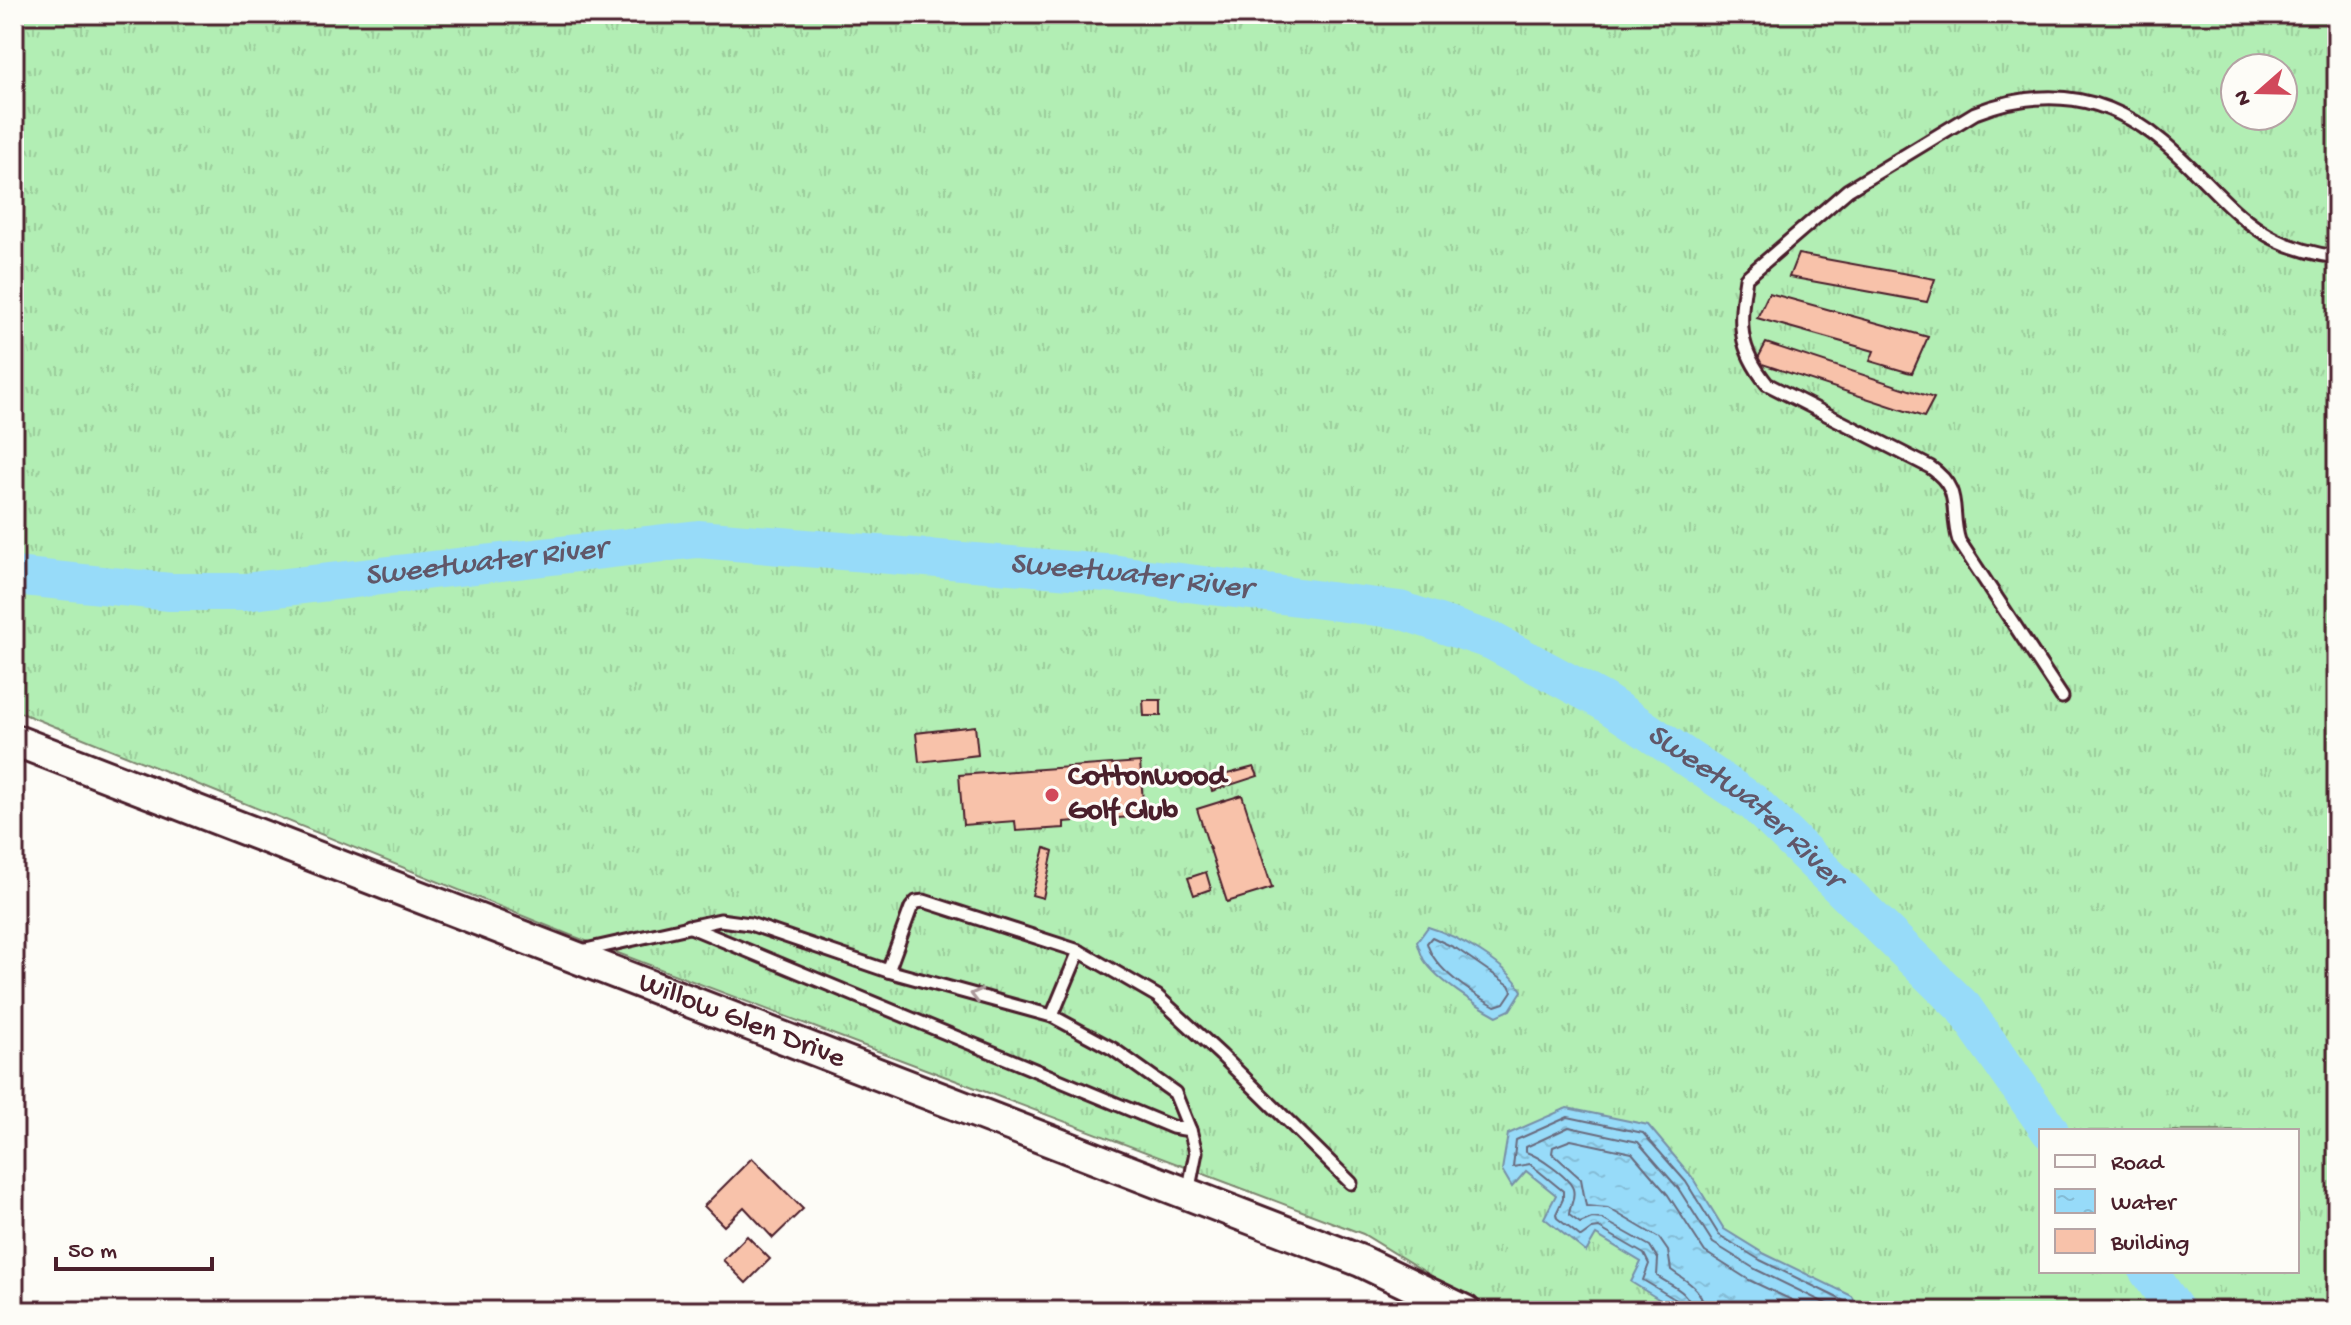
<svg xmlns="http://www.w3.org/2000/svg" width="2351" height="1325" viewBox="0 0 2351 1325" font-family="'Gochi Hand',sans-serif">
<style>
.grass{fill:url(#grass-tufts);stroke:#7e8670;stroke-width:2;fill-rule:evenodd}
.water{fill:url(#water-ripples);stroke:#7890a7;stroke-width:2}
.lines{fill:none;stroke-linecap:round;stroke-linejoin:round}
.shore{stroke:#696a7d;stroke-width:2}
.river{stroke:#97dbf9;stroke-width:38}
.building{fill:#f8c2aa;stroke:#4a1f2b;stroke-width:2}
.lane-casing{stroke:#4a1f2b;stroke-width:17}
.secondary-casing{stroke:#4a1f2b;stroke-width:36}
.lane{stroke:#fdfcf7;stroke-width:11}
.secondary{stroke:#fdfcf7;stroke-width:30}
.oneway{stroke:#ac999b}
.poi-dot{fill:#d1495b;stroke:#fdfcf7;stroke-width:3}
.labels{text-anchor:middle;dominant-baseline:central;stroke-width:6;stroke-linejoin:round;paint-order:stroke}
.poi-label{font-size:30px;font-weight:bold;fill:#4a1f2b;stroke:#fdfcf7;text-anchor:start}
.street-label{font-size:30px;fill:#4a1f2b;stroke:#fdfcf7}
.water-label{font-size:32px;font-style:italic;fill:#615769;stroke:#fdfcf7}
</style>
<defs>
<pattern id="grass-tufts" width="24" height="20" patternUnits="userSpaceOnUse" patternTransform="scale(2)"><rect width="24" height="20" fill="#b2eeb4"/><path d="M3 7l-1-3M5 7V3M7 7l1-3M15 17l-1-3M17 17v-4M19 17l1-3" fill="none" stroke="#9bcc9b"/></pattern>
<pattern id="water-ripples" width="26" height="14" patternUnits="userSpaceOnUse" patternTransform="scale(2)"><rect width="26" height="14" fill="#97dbf9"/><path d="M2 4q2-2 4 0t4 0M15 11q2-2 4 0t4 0" fill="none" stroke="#84bcd6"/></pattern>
</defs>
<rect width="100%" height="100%" fill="#fdfcf7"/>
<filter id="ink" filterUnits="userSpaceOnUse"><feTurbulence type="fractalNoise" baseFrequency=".0125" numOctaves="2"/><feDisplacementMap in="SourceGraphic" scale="16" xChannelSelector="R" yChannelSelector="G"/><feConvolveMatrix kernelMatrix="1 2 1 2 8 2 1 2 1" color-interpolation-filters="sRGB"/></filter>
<g filter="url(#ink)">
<path class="grass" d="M14 14H2337V1311H1489L1363 1234 570 935 14 710ZM2235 68H2283V116H2235ZM2041 1131H2297V1271H2041Z"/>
<g class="water">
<path d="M1428 927C1456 935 1509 965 1522 991L1510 1010 1497 1016C1475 1004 1438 981 1424 960 1421 955 1419 947 1417 942Z"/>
<polygon points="1567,1108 1648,1125 1692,1177 1724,1229 1763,1253 1852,1296 1862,1311 1678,1311 1631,1282 1641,1262 1596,1235 1586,1252 1544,1218 1556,1195 1526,1171 1512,1187 1502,1170 1508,1134"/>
</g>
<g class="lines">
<g class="shore">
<path d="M1432 937 1457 949 1509 985 1512 991 1504 1003 1495 1006C1472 993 1434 970 1427 943Z"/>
<polyline points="1682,1311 1678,1301 1643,1280 1649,1264 1644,1254 1599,1228 1592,1229 1581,1237 1557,1218 1556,1214 1563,1199 1563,1191 1530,1164 1513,1167 1516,1140 1568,1117 1643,1133 1686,1182 1719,1235 1760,1260 1846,1302 1853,1311"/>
<path d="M1692 1311C1690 1291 1671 1286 1657 1276L1658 1259 1650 1246 1602 1219 1592 1218 1580 1223 1569 1215C1569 1207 1576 1199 1573 1189 1569 1177 1538 1156 1526 1152V1147L1569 1127 1638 1142 1678 1188 1713 1243 1755 1269 1841 1311"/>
<path d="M1704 1311C1703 1288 1687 1282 1671 1270L1668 1251 1659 1238 1608 1208 1586 1206 1581 1179 1552 1153 1553 1147 1571 1140 1632 1153 1668 1195 1705 1252 1749 1280 1815 1311"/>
</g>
<g class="river">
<path id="s1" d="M14 576 170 592H244L698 539 1118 574 1400 610 1492 641 1603 701 1754 803 1963 1007 2050 1131"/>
<polyline points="2148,1271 2176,1311"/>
</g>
</g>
<g class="building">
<polygon points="1798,254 1935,279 1927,302 1789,277"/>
<polygon points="1769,293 1928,337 1912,373 1907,372 1870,361 1874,351 1757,318"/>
<polygon points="1766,343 1934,398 1924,417 1756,362"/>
<polygon points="1143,700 1161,700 1161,716 1144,716"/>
<polygon points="975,726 978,755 919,762 916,733"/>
<polygon points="1140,762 1144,816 1064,822 1064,828 1016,831 1015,821 963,825 959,775"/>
<polygon points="1254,767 1258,776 1212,791 1208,779"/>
<polygon points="1242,795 1272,888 1227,902 1197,809"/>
<polygon points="1045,848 1053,851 1043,898 1032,895"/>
<polygon points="1206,872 1211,889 1194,895 1188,878"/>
<polygon points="752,1158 803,1209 773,1238 744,1207 724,1226 704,1206"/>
<polygon points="747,1236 770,1259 746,1283 723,1260"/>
</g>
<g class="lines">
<defs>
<g id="lane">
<path d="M2062 697 1959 541C1949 509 1964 491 1930 467L1767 384C1737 347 1739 323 1746 278L1848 190 1975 113C2044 86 2106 94 2163 142 2225 193 2246 246 2337 257"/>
<polyline points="688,926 1172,1127 1190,1130"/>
<polyline points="581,951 720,920 750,924 888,971 1052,1016"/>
<polyline points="888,971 911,908 916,902 924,901 1079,951"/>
<polyline points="1188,1193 1196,1152 1190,1130 1175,1093 1113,1049 1052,1016 1079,951 1157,996 1221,1055 1351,1183"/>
</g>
<g id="secondary">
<path id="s2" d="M14 740 1361 1261 1465 1311"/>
</g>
</defs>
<use href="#lane" class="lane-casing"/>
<use href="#secondary" class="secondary-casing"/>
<use href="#lane" class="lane"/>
<use href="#secondary" class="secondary"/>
</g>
<defs><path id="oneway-chevron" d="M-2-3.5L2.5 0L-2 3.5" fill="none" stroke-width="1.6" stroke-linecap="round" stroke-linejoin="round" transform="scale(2)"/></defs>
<use class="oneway" href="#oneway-chevron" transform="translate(976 995) rotate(-165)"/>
</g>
<circle class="poi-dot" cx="1052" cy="795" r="8"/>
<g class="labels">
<g class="poi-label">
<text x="1068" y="778">Cottonwood<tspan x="1068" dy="34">Golf Club</tspan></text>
</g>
<g class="street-label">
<text stroke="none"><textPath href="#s2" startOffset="780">Willow Glen Drive</textPath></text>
</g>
<g class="water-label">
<text stroke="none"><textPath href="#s1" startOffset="474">Sweetwater River</textPath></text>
<text stroke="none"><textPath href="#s1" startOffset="1122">Sweetwater River</textPath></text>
<text stroke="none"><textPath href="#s1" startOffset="1794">Sweetwater River</textPath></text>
</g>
</g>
<rect width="2351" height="1325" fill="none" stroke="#fdfcf7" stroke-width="48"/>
<rect x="24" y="24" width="2303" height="1277" fill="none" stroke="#4a1f2b" stroke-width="3" filter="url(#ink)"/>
<rect x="2039" y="1129" width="260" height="144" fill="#fdfcf7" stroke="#b5a4a5" stroke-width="2"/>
<rect x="2055" y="1155" width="40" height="12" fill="#fdfcf7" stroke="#b5a4a5" stroke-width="2"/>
<text x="2111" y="1169" font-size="24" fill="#4a1f2b">Road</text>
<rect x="2055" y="1189" width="40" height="24" fill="url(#water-ripples)" stroke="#b5a4a5" stroke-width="2"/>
<text x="2111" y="1209" font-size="24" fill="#4a1f2b">Water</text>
<rect x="2055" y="1229" width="40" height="24" fill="#f8c2aa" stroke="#b5a4a5" stroke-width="2"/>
<text x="2111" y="1249" font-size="24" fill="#4a1f2b">Building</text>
<g transform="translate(2259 92) rotate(250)"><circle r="38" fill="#fdfcf7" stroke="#b5a4a5" stroke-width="2"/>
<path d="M0-6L14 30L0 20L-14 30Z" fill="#d1495b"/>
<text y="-12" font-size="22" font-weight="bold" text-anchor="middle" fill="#4a1f2b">N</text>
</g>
<path d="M56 1257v12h156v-12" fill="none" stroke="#4a1f2b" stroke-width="4"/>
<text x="68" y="1257" font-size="24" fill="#4a1f2b" stroke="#fdfcf7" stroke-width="6" paint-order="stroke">50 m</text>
</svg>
